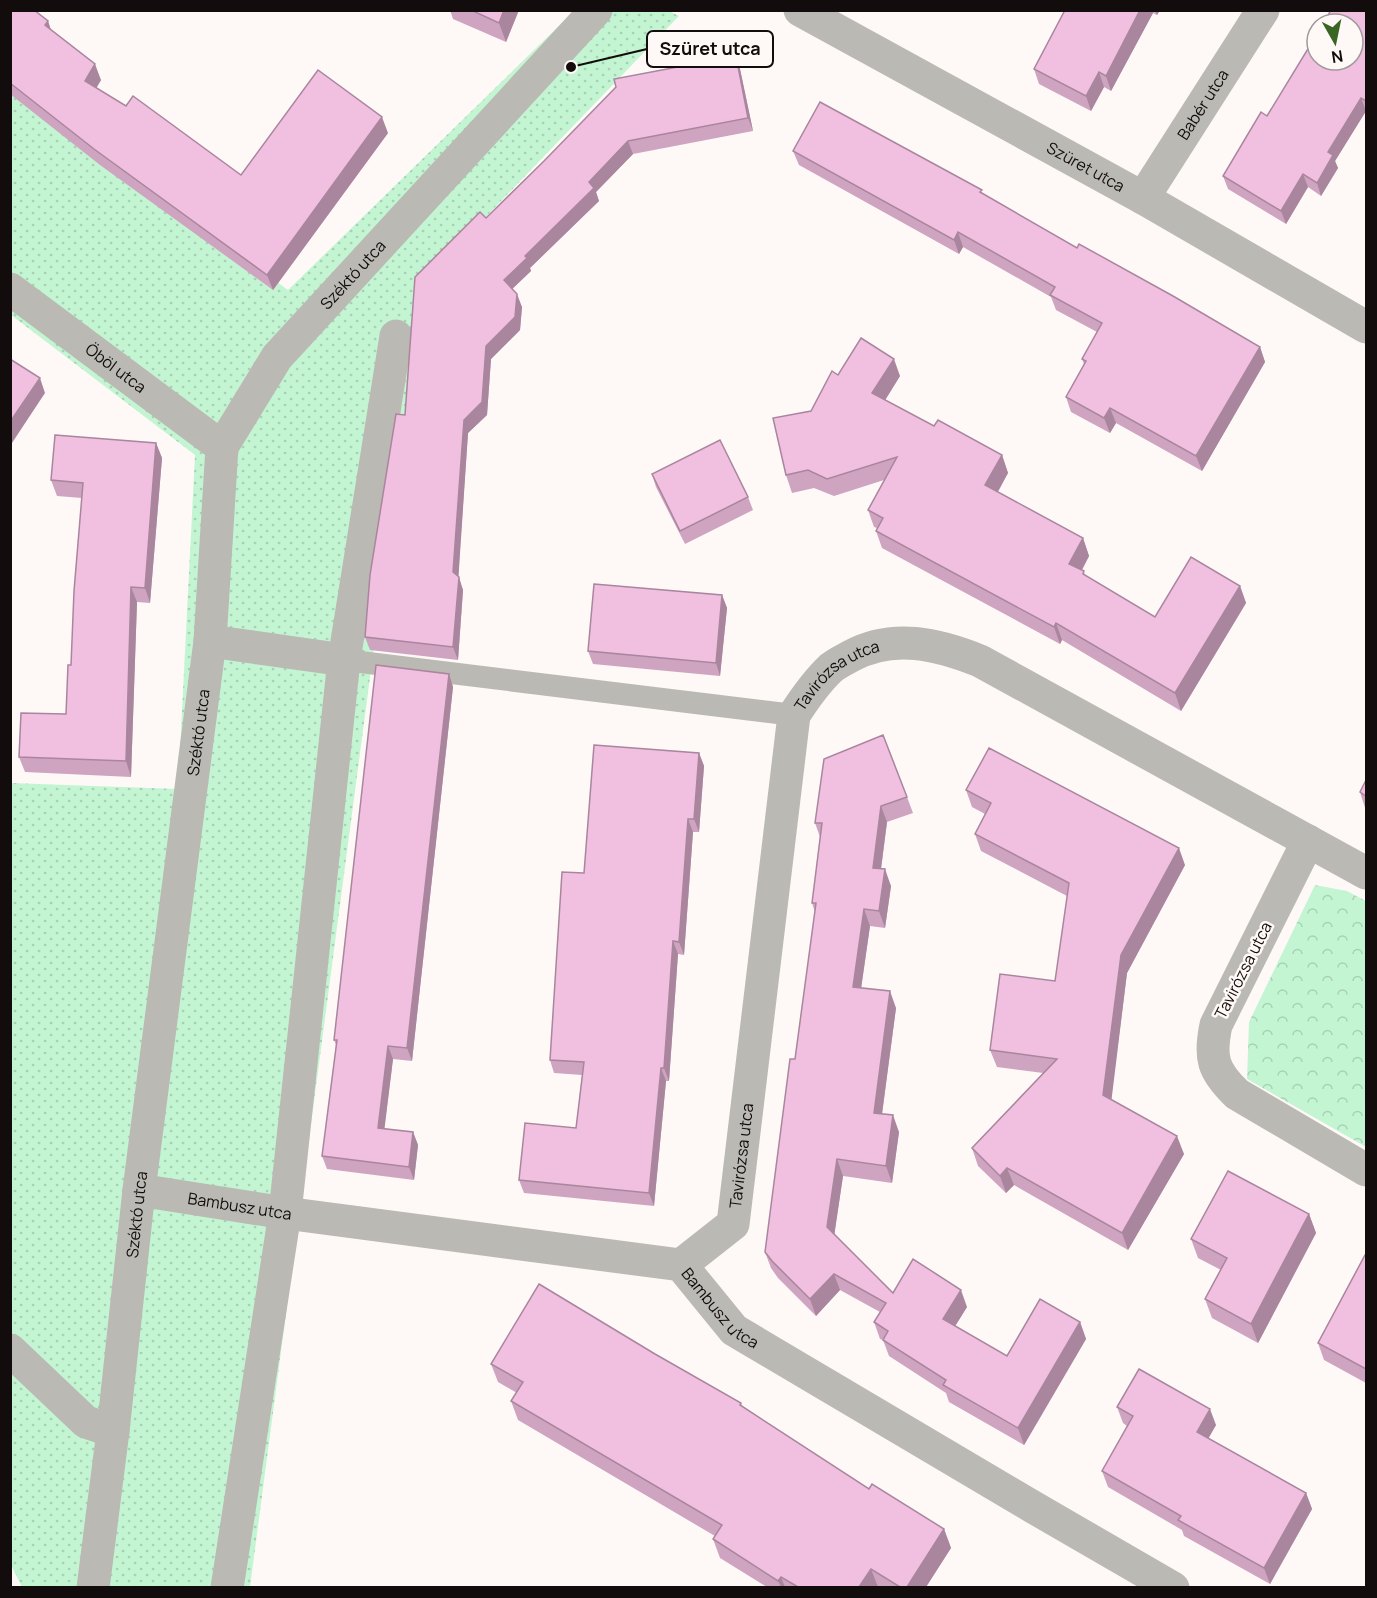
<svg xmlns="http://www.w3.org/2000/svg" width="1377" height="1598" viewBox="0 0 1377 1598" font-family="Manrope,sans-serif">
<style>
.grass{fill:url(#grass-dots)}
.park{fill:url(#park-crowns)}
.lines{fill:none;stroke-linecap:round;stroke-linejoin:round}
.lane{stroke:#bbb9b3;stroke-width:22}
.street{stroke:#bbb9b3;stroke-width:33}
.wall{fill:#cfa4c1}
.shaded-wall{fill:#a9869d}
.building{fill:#f1bfe0;stroke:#a9869d;stroke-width:1.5}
.labels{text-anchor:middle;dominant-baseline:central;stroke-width:5;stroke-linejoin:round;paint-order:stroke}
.street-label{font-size:16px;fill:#120d0c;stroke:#fef9f7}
.leader{fill:none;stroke:#120d0c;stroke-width:2}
.callout-dot{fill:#120d0c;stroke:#fef9f7;stroke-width:2}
.callout{fill:#fef9f7;stroke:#120d0c;stroke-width:2}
.callout-label{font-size:18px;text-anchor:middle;font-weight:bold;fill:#120d0c}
</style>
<defs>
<pattern id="grass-dots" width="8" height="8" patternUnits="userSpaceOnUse" patternTransform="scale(1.5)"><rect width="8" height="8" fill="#c4f5d3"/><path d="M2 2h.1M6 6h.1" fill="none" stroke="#a7d1b4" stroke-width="1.8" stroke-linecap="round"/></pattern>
<pattern id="park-crowns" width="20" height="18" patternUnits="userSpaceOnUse" patternTransform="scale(1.5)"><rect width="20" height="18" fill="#c4f5d3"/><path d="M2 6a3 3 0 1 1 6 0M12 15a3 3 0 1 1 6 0" fill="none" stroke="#a7d1b4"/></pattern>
</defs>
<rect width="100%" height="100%" fill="#fef9f7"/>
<polygon class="grass" points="574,11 669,11 679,16 422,283 250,1587 22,1587 11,1565 11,783 178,789 195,455 11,315 11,86 288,290"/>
<polygon class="park" points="1315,885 1347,891 1366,901 1366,1147 1247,1079 1249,1022"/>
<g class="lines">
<polyline class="lane" points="344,660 794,715"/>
<g class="street">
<path id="s1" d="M800 10 1143 198 1366 327"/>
<path id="s2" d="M1143 198 1263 10"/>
<path id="s3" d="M10 289 222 447"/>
<polyline points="210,641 344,660"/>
<path d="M1308 841 1216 1025C1209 1058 1213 1071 1237 1094L1366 1170"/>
<path id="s4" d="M139 1190 285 1213 681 1265 734 1330 1033 1507 1173 1588"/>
<path id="s5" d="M681 1265 733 1224 794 715C805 698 816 682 831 668 837 663 844 660 851 656 893 633 938 644 980 661L1366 873"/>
<polyline points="10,1350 86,1422 113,1431"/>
<path id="s6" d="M93 1588 113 1431 139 1190 210 641 222 447 277 357 596 10"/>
<polyline points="227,1588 285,1213 344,660 396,336"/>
</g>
</g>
<g class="wall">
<polygon points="10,10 48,21 51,30 101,80 96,88 241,175 388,133 273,290 100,165 10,94"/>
<polygon points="450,10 519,10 506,42 453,19"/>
<polygon points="1065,10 1160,10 1157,15 1153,13 1111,91 1104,87 1091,111 1039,84 1034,69"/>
<polygon points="1366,10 1366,111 1335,161 1338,168 1321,196 1308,187 1286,224 1228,189 1223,176 1267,116"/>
<polygon points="736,56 740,69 753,131 633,154 596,192 599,201 530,268 531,271 512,289 522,307 520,330 491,359 487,415 468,433 458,577 463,590 458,660 370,650 365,637 405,415 486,218 544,161"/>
<polygon points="793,151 983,194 1077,248 1260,347 1265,362 1202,471 1116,423 1110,433 1071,412 1066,397 1084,364 1082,359 1097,332 1056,310 1051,297 963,247 959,254 799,165"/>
<polygon points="838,375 900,376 885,400 934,426 1002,455 1008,473 997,492 1083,538 1089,556 1082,570 1086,576 1155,617 1240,586 1246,603 1181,711 1062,640 1060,644 882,548 876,531 877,528 874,527 868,510 884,480 834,496 814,488 792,493 786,475 811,411"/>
<polygon points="156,443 162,458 150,603 137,602 131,777 25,772 19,757 66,714 71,665 82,498 57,496 51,480"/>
<polygon points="652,474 748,497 753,510 685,544 656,487"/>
<polygon points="722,595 727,608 720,676 593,664 588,651"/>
<polygon points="449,674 453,687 412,1061 393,1059 384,1129 413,1132 418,1145 414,1180 327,1169 322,1156 336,1045 334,1040"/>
<polygon points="699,753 704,766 699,832 693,832 684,955 678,954 669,1081 666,1081 654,1206 524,1193 519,1180 576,1128 582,1075 554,1073 550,1060 584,873"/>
<polygon points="1366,780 1366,811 1360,792"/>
<polygon points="966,790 1185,865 1127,973 1111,1099 1184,1154 1128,1250 1014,1185 1006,1193 978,1166 972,1148 1043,1073 997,1067 990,1050 1055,981 1067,896 981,851 975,834 985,814 972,807"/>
<polygon points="907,797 913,813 887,822 881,869 891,886 885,928 870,926 861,988 896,1008 882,1114 899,1132 892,1183 843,1176 834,1235 893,1293 967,1307 955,1326 1007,1356 1080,1322 1086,1339 1024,1445 949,1402 946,1393 889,1356 883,1340 880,1339 874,1322 880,1312 840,1290 816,1316 778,1278 771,1268 765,1252 795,1059 815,912 812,903 820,837 815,823"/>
<polygon points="1309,1214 1316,1233 1258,1343 1212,1318 1205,1299 1221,1270 1198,1258 1191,1239"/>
<polygon points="1366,1255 1366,1383 1324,1360 1318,1343"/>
<polygon points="655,1354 741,1403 742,1406 869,1489 944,1529 951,1548 926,1587 767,1587 720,1558 713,1539 715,1536 518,1420 511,1401 517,1393 498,1382 491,1364"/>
<polygon points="1117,1407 1216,1425 1208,1438 1306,1493 1312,1509 1270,1584 1184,1536 1182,1530 1108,1487 1102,1471 1127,1426 1123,1423"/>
</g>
<g class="shaded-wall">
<polygon points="504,10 519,10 506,42 499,23"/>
<polygon points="1140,10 1152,10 1153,13 1111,91 1106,76"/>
<polygon points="1155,10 1160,10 1157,15"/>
<polygon points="48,21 53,37 45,25"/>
<polygon points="736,56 740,69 753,131 748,118"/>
<polygon points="95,64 101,80 91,97 85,81"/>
<polygon points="1099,72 1104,87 1091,111 1086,96"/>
<polygon points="1361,98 1366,111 1335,161 1338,168 1321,196 1317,183 1328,152"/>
<polygon points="382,117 388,133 273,290 267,275"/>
<polygon points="628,141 633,154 596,192 599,201 530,268 531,271 508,293 504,280 589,182"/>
<polygon points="1303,174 1308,187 1286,224 1281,211"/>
<polygon points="958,232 963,247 959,254 954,240"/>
<polygon points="517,294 522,307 520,330 491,359 487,415 468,433 458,584 453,572 464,420 486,346"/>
<polygon points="1260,347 1265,362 1202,471 1196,456"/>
<polygon points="894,359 900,376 879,410 872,393"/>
<polygon points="40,378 45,393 10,446 10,422"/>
<polygon points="1110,408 1116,423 1110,433 1104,418"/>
<polygon points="156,443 162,458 150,603 145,588"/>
<polygon points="1002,455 1008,473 992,503 985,485"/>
<polygon points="1083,538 1089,556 1076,581 1069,564"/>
<polygon points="459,577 463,590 458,660 453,647"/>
<polygon points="1240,586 1246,603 1181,711 1175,693"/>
<polygon points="131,587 137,602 131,777 126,761"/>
<polygon points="722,595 727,608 720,676 716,663"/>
<polygon points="1056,623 1062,640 1060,644 1054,627"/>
<polygon points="449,674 453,687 412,1061 407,1048"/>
<polygon points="699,753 704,766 699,832 694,819"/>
<polygon points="881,806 887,822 879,884 873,868"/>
<polygon points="688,819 693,832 684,955 679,942"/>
<polygon points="1179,848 1185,865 1127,973 1110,1112 1103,1095 1121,955"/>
<polygon points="885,869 891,886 885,928 879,911"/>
<polygon points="864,909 870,926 859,1003 853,987"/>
<polygon points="673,941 678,954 669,1081 664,1068"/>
<polygon points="890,991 896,1008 880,1129 874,1113"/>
<polygon points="388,1046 393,1059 383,1141 378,1128"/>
<polygon points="661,1068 666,1081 654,1206 649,1193"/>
<polygon points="893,1115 899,1132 892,1183 886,1166"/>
<polygon points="413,1132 418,1145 414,1180 409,1167"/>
<polygon points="1177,1136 1184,1154 1128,1250 1122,1233"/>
<polygon points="837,1159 843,1176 833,1244 827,1227"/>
<polygon points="1007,1168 1014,1185 1006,1193 1000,1176"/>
<polygon points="1309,1214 1316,1233 1258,1343 1251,1324"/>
<polygon points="834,1274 840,1290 816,1316 810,1299"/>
<polygon points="961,1290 967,1307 949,1336 943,1319"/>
<polygon points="1080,1322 1086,1339 1024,1445 1018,1428"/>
<polygon points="1210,1409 1216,1425 1203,1448 1197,1432"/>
<polygon points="1306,1493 1312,1509 1270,1584 1264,1568"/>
<polygon points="944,1529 951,1548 926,1587 907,1587"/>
<polygon points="871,1569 878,1587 859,1587"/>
<polygon points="781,1577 785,1587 781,1587 778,1581"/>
</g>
<g class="building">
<polygon points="10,10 34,10 48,21 45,25 95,64 85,81 126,106 133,96 241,175 318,70 382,117 267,275 94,149 10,83"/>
<polygon points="471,10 504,10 499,23"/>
<polygon points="1065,10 1140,10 1106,76 1099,72 1086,96 1034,69"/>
<polygon points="1331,10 1366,10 1366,101 1361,98 1328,152 1333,155 1317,183 1303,174 1281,211 1223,176 1261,112 1267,116 1317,34 1317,60 1353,60 1353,24 1323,24"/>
<polygon points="736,56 748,118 628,141 589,182 594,188 525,256 527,258 504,280 517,294 515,317 486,346 482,402 464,420 453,572 459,577 453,647 365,637 370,575 396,414 405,415 415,277 480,212 486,218 544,161 616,87 614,79"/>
<polygon points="820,102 982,190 980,192 1077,248 1079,244 1173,296 1260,347 1196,456 1110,408 1104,418 1066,397 1086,361 1082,359 1102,323 1050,295 1055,287 958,232 954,240 793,151"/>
<polygon points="861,338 894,359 872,393 934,426 938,420 1002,455 985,485 1083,538 1069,564 1084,571 1083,574 1155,617 1191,557 1240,586 1175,693 1056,623 1054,627 876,531 883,518 868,510 897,457 827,479 808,470 786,475 773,418 811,411 832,371 838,375"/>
<polygon points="10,359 40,378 10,422"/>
<polygon points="55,435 156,443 145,588 131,587 126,761 19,757 21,713 66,714 68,665 71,665 74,591 83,483 51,480"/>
<polygon points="720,440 748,497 680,531 652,474"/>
<polygon points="594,584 722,595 716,663 588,651"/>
<polygon points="376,665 449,674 407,1048 388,1046 378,1128 413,1132 409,1167 322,1156 337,1040 334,1040"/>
<polygon points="883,735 907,797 881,806 873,868 885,869 879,911 864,909 853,987 890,991 874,1113 893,1115 886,1166 837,1159 827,1227 893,1293 913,1259 961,1290 943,1319 1007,1356 1040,1299 1080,1322 1018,1428 943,1385 946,1380 883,1340 888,1331 874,1322 886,1303 834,1274 810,1299 772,1261 765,1252 790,1059 795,1059 816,903 812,903 822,823 815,823 824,759"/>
<polygon points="594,745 699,753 694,819 688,819 679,942 673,941 664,1068 661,1068 649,1193 519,1180 525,1123 576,1128 584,1062 550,1060 562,872 584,873"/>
<polygon points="989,748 1179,848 1121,955 1103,1095 1177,1136 1122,1233 1007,1168 1000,1176 972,1148 1057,1059 990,1050 1000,974 1055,981 1069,883 975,834 991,803 966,790"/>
<polygon points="1366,780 1366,796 1360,792"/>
<polygon points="1228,1171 1309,1214 1251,1324 1205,1299 1227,1258 1191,1239"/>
<polygon points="1365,1255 1366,1255 1366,1369 1318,1343"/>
<polygon points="539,1284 655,1354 741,1403 740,1405 869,1489 872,1484 944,1529 907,1587 900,1587 871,1569 859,1587 798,1587 781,1577 778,1581 713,1539 722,1525 511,1401 523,1382 491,1364"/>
<polygon points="1139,1369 1210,1409 1197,1432 1306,1493 1264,1568 1178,1520 1181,1516 1102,1471 1133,1416 1117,1407"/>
</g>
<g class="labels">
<g class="street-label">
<text stroke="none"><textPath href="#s2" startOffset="111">Babér utca</textPath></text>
<text stroke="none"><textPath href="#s1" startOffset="326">Szüret utca</textPath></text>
<text stroke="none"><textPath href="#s6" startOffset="1366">Széktó utca</textPath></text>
<text stroke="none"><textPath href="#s3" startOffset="132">Öböl utca</textPath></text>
<text stroke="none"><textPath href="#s5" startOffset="639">Tavirózsa utca</textPath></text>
<text stroke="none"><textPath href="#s6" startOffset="862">Széktó utca</textPath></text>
<text transform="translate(1243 970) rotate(-63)">Tavirózsa utca</text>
<text stroke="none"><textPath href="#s5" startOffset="135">Tavirózsa utca</textPath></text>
<text stroke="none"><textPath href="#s4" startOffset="102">Bambusz utca</textPath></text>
<text stroke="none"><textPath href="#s6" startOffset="376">Széktó utca</textPath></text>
<text stroke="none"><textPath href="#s4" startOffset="606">Bambusz utca</textPath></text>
</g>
</g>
<path class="leader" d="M571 67L647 49"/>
<circle class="callout-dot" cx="571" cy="67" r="6"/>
<rect class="callout" x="647" y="31" width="126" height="36" rx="6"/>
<g class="callout-label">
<text x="710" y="55">Szüret utca</text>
</g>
<rect width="1377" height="1598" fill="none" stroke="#120d0c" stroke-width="24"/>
<g transform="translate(1335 42) rotate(171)"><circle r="28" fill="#fef9f7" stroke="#a09b99" stroke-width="1.5"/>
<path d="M0-4.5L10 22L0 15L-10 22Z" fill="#3a6624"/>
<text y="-9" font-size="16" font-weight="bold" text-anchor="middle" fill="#120d0c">N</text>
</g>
</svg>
